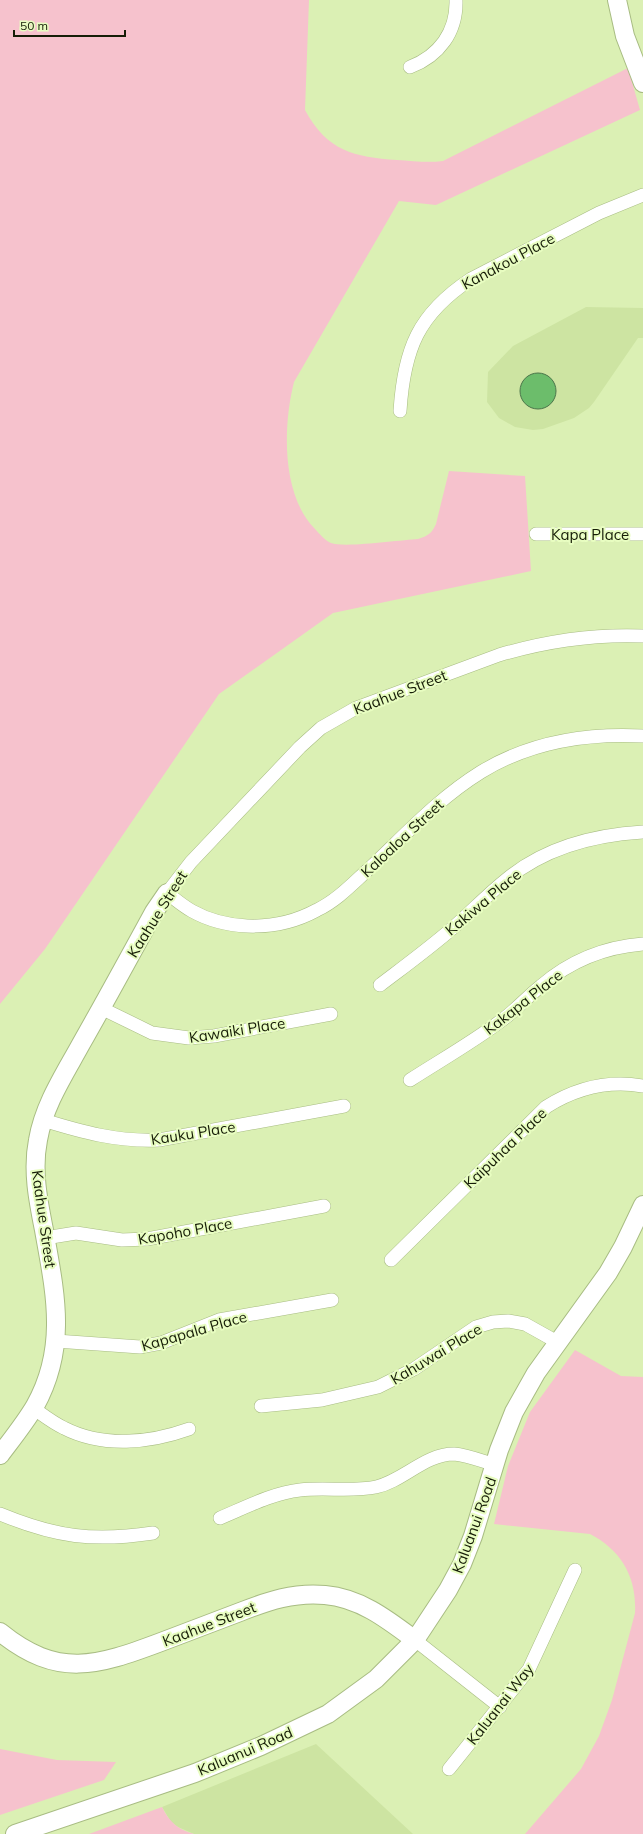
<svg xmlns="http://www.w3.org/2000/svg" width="643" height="1834" viewBox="0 0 643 1834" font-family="Mulish,sans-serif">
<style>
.built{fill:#cde4a2}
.green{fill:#f6c2cd}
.building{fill:#6cbd6b;stroke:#4c764b}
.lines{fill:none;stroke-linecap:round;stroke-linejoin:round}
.street-casing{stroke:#a8bc83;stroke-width:14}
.secondary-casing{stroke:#a8bc83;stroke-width:20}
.street{stroke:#fff;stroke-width:13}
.secondary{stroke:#fff;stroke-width:18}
.labels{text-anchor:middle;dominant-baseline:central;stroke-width:4;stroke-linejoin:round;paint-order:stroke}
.street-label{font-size:15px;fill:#161d07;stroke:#e8fdc1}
</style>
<rect width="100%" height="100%" fill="#dbf0b4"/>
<g class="built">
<polygon points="586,307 643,308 643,338 638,338 594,402 589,408 574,418 543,429 533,430 515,427 499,418 487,402 488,372 513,346"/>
<polygon points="316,1744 413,1834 194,1834 178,1827 171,1822 162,1807"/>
</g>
<g class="green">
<path d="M0 0H309L305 110C327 151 354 157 397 160 413 161 428 163 443 161L628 68 640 110 436 205 399 201 294 382C283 425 281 495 315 529 320 534 324 540 331 543 344 548 401 540 418 539 428 536 432 533 436 524L449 471 525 476 531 571 333 613 219 694 45 949 0 1004Z"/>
<path d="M575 1350 621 1376 643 1377V1834H525L581 1769 599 1736 612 1700 635 1613C637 1577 621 1550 590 1534L494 1524 508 1466 530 1412Z"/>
<polygon points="0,1749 57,1760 116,1762 104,1780 0,1815"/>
<path d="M162 1807C169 1822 179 1830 194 1834H89Z"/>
</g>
<circle class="building" cx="538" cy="391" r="18"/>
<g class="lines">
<defs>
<g id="street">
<path d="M410 67C439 56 457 32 456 0"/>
<path d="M400 411C404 349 418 314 471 279L599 213 643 195"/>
<polyline points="536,534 643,534"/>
<path d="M643 636C593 634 546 641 499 655L356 708 321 728 300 747 191 862 167 893C175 899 183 906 192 911 208 920 228 925 247 926 271 927 295 922 317 910 338 900 354 882 371 867 406 834 439 798 481 772 530 742 586 733 643 736"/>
<path d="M380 985C405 966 431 947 455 926 472 911 488 894 507 879 546 847 593 835 643 832"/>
<polyline points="101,1008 152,1033 189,1038 214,1036 331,1014"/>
<path d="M410 1080C441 1060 473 1042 502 1020 516 1010 527 997 541 986 570 961 605 947 643 944"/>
<path d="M43 1120C82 1132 118 1142 159 1140L344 1106"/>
<polyline points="45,1238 76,1233 122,1240 147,1239 324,1206"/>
<path d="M391 1260 546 1107C576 1088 608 1080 643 1086"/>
<polyline points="56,1341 140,1347 161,1343 219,1320 332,1300"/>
<polyline points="261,1406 322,1400 378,1387 414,1369 476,1327 493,1322 508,1321 525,1324 559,1343"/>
<path d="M33 1408C43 1415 53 1423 64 1428 103 1448 150 1443 189 1429"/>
<path d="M0 1514C56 1537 93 1542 153 1533"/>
<path d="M220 1518C246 1507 273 1493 300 1490 325 1487 352 1492 376 1487 403 1481 425 1454 454 1454 467 1455 482 1461 495 1465"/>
<polyline points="415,1640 500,1707"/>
<polyline points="449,1769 529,1669 575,1570"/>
</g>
<g id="secondary">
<polyline points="617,0 625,36 643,83"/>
<path d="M0 1455C12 1439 25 1423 35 1406 68 1347 55 1292 44 1230 38 1200 32 1170 38 1140 44 1105 64 1075 81 1044 106 1000 130 956 154 912L167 893"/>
<path d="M0 1632C58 1679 97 1666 161 1642 187 1632 213 1622 240 1612 268 1601 294 1592 325 1595 360 1598 387 1619 415 1640"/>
<polyline points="15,1834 195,1773 261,1746 328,1714 376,1679 415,1640 448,1590 462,1564 473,1536 499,1450 514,1412 536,1373 608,1273 623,1247 643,1205"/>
</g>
</defs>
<use href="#street" class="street-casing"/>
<use href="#secondary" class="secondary-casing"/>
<use href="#street" class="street"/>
<use href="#secondary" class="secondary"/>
</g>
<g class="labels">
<g class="street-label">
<text transform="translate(508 261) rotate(-28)">Kanakou Place</text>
<text x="590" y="534">Kapa Place</text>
<text transform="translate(400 692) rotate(-21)">Kaahue Street</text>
<text transform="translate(402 838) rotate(-43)">Kaloaloa Street</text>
<text transform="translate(483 902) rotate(-40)">Kakiwa Place</text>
<text transform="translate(157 914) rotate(-58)">Kaahue Street</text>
<text transform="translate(523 1002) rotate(-38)">Kakapa Place</text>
<text transform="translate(237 1030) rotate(-9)">Kawaiki Place</text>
<text transform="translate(193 1133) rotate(-9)">Kauku Place</text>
<text transform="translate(505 1148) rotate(-44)">Kaipuhaa Place</text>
<text transform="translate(44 1219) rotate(82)">Kaahue Street</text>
<text transform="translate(185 1231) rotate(-10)">Kapoho Place</text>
<text transform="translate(194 1331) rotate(-16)">Kapapala Place</text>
<text transform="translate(436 1354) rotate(-31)">Kahuwai Place</text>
<text transform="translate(474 1525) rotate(-70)">Kaluanui Road</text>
<text transform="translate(209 1624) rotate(-21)">Kaahue Street</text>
<text transform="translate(500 1704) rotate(-52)">Kaluanai Way</text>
<text transform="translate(245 1751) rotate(-23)">Kaluanui Road</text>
</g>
</g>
<path d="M14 30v6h111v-6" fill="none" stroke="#161d07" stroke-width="2"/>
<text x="20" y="30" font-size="12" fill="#161d07" stroke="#e8fdc1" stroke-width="3" paint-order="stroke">50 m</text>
</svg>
